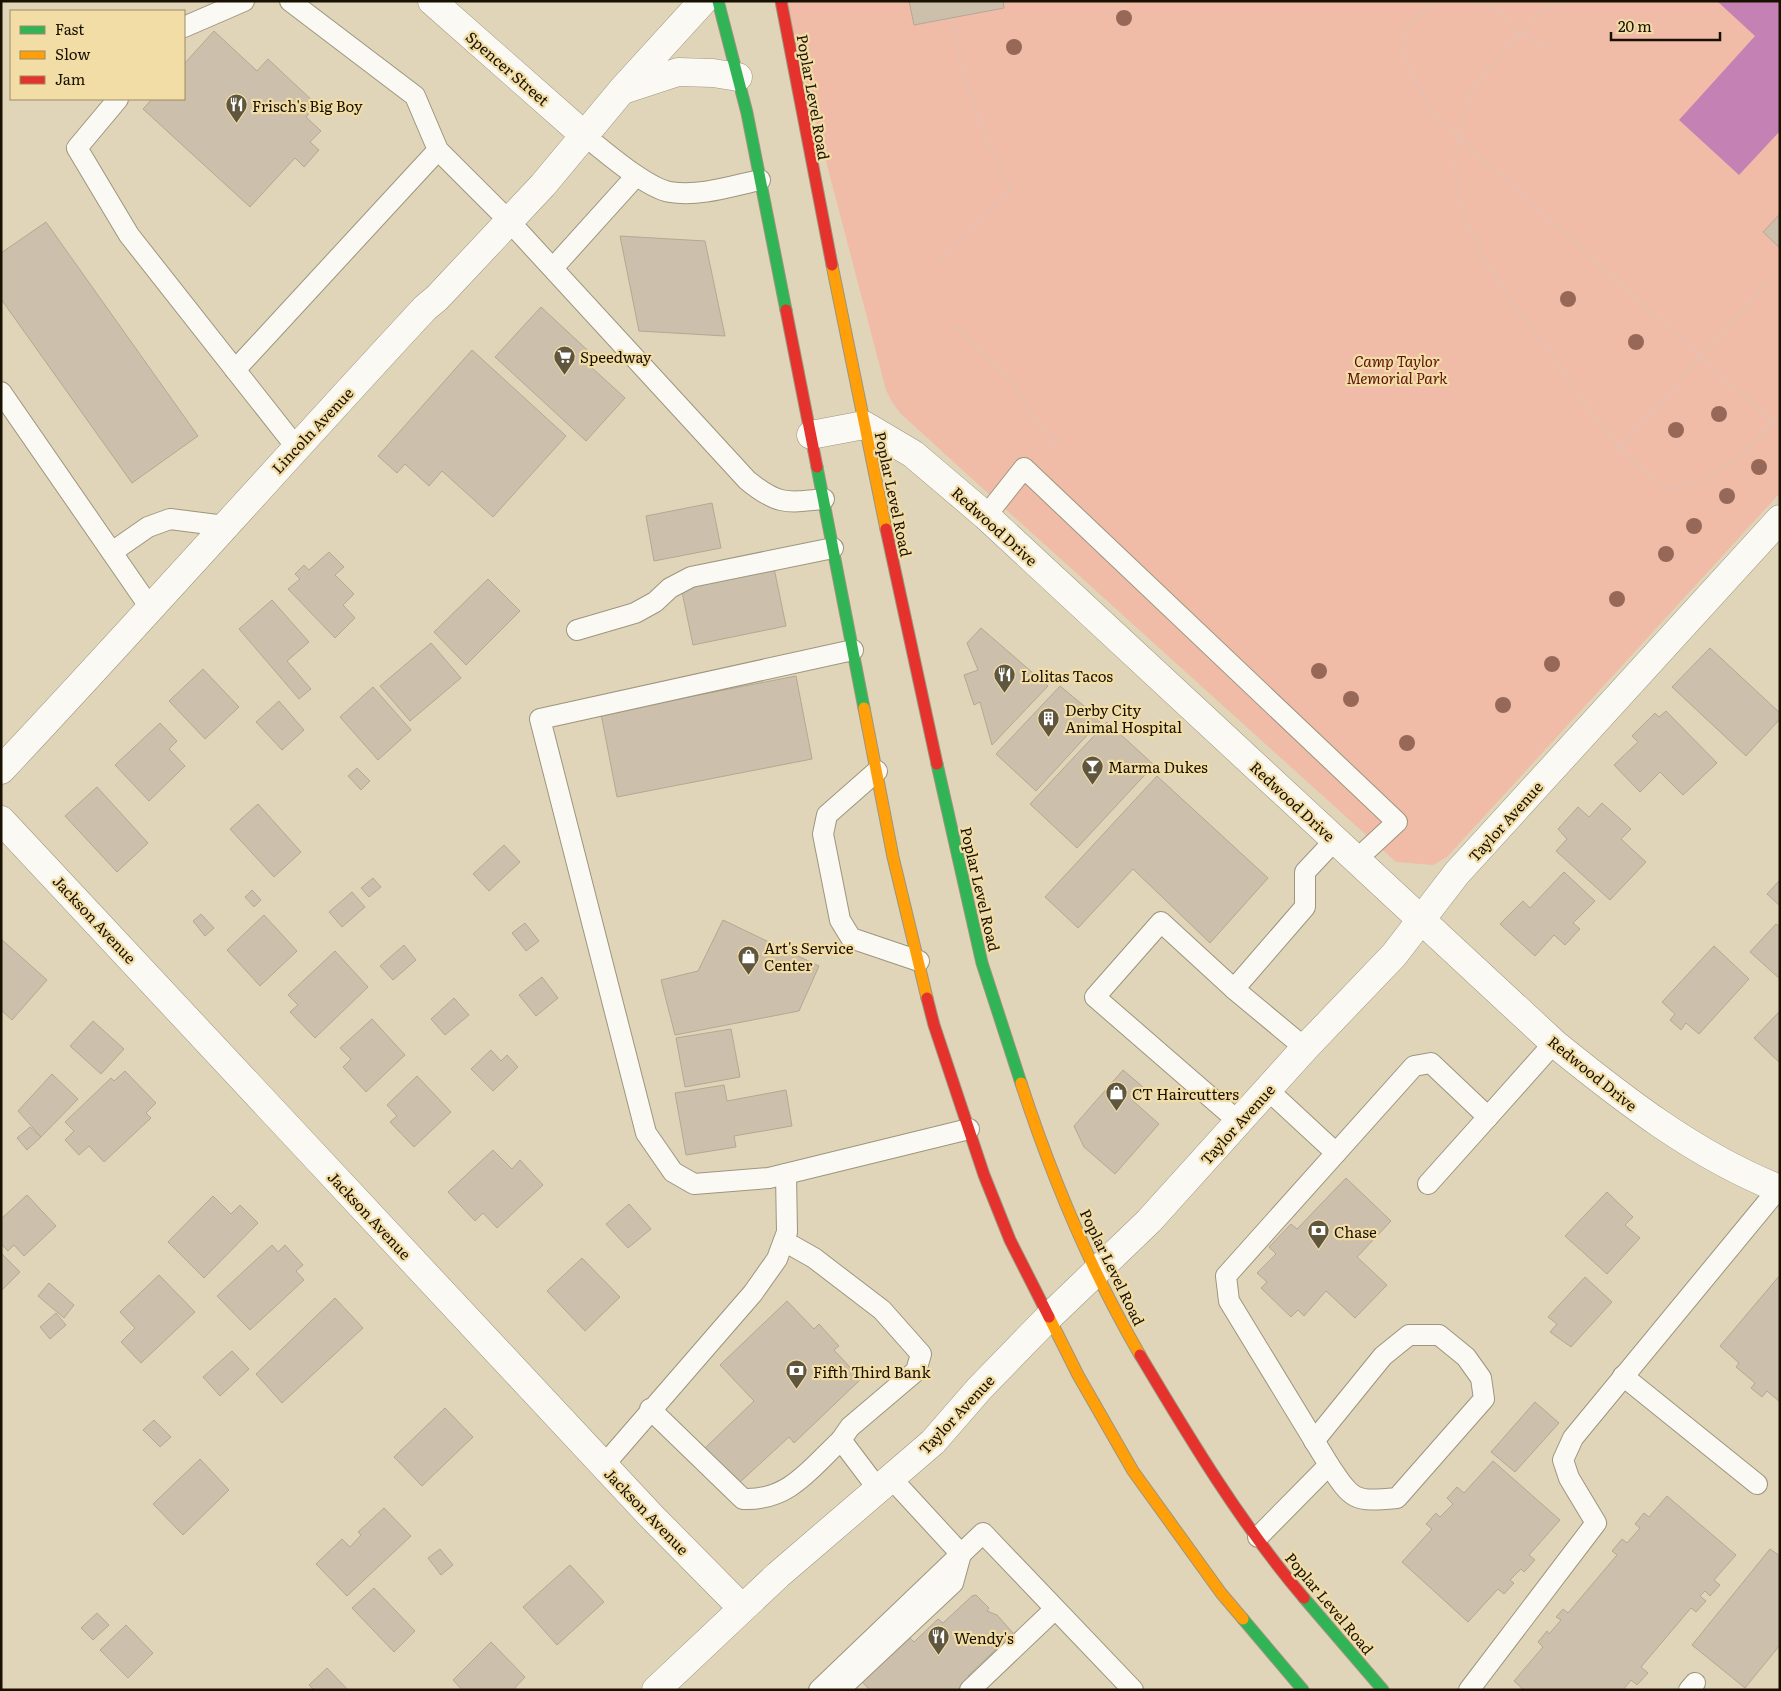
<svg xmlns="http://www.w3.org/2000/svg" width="1781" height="1691" viewBox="0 0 1781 1691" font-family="Literata,serif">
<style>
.green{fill:#f0bca8}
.water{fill:#c382b3}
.building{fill:#ccbfab;stroke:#b5a893}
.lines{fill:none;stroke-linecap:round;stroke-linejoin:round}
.lane-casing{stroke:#9d957e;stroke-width:22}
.street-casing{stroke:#9d957e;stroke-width:29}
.fast-casing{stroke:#9d957e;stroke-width:13}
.slow-casing{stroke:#9d957e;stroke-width:13}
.jam-casing{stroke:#9d957e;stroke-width:13}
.path{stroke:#cecac1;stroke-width:3;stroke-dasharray:1 4;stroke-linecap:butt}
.lane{stroke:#faf9f4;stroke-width:20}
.street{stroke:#faf9f4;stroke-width:28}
.fast{stroke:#30b455;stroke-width:11}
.slow{stroke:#ff9f0a;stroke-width:11}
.jam{stroke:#e5322d;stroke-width:11}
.tree{fill:#976858}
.labels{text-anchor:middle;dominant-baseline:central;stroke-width:4.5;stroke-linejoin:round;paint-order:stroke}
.street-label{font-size:15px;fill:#191100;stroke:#f2dda6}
.poi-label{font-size:15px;fill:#191100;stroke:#f2dda6;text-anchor:start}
.park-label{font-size:15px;font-style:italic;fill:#5c0f09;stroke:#f2dda6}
</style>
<rect width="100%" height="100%" fill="#e0d5b8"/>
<polygon class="green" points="784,1 1780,1 1780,493 1447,857 1433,865 1396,862 970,477 900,413 892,402 886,390"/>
<polygon class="water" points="1717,1 1780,1 1780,131 1739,175 1679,120 1755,36"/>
<g class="building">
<polygon points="909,1 1003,1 1004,8 914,25"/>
<polygon points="214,31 257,71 268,59 317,105 306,117 321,131 310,142 319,150 304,167 295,158 250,207 143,109 152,99 184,99 184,64"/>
<polygon points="1780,214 1780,248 1763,232"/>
<polygon points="46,222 198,436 132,483 1,299 1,253"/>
<polygon points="620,236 705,241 725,336 639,331"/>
<polygon points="541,307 597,359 590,366 625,398 586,441 495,357"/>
<polygon points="472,350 566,436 493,517 442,471 429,486 405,464 397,473 378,456"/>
<polygon points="712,503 721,548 654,561 646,516"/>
<polygon points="329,552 344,567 335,575 354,594 343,605 355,618 335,638 288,589 300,579 295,574 304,565 309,570"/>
<polygon points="774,568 786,626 693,645 681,587"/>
<polygon points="488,579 520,611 466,665 434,632"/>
<polygon points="272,600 309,642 287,661 311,689 299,699 239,629"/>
<polygon points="981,628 1048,686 992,745 980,702 974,705 964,675 978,670 967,643"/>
<polygon points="431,643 461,678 410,721 380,686"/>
<polygon points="1710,648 1780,713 1780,719 1746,756 1672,687"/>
<polygon points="203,669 239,707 205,739 169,701"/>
<polygon points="796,676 812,759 617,797 601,714"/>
<polygon points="1060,686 1101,720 1036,791 996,754"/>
<polygon points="373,687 411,730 378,760 340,717"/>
<polygon points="279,701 304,730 282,750 256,722"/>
<polygon points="1666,711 1717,763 1683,795 1660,772 1640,792 1614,765 1638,742 1632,736 1655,713 1659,717"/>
<polygon points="1107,722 1154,765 1077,848 1030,804"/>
<polygon points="160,723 177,741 169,749 185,766 149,801 115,765"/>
<polygon points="357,768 370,781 361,790 348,776"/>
<polygon points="1157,776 1268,878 1210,943 1133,869 1078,928 1045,897"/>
<polygon points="97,787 148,843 117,872 65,816"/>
<polygon points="1602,803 1631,829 1621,839 1646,862 1610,900 1556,851 1567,839 1558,829 1578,807 1589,817"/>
<polygon points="258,804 301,852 274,877 230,829"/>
<polygon points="504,845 520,862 489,891 473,874"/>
<polygon points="1564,872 1595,901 1573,923 1580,929 1565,945 1554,935 1535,956 1500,924 1523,901 1530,908"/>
<polygon points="373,878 381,887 369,897 361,888"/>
<polygon points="1780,880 1780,906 1767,894"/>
<polygon points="252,890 261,900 254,907 245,897"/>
<polygon points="352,892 365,907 342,927 329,912"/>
<polygon points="201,914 214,928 205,936 193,921"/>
<polygon points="264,915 297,951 260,986 227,950"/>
<polygon points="723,920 819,966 799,1011 675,1035 661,980 698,971"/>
<polygon points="525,923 539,941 526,951 512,933"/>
<polygon points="1776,924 1780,927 1780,979 1750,952"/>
<polygon points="1,939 47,980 12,1020 1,1010"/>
<polygon points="404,945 416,960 393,980 380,966"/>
<polygon points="1714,946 1749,979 1699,1034 1686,1023 1681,1030 1670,1020 1675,1014 1662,1002"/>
<polygon points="335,951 368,987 315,1038 290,1012 298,1005 288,995"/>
<polygon points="542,977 558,998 536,1016 519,995"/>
<polygon points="454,998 469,1015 445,1035 431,1019"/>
<polygon points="1780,1011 1780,1063 1754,1038"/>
<polygon points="372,1019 405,1055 366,1092 343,1067 351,1059 340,1048"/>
<polygon points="93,1021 124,1049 101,1074 70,1046"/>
<polygon points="731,1029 740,1077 685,1087 676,1038"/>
<polygon points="491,1050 501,1061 507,1055 518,1067 493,1091 471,1069"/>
<polygon points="1123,1070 1143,1087 1132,1100 1159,1124 1115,1174 1084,1147 1074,1126"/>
<polygon points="125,1071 156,1103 146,1113 151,1118 104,1162 89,1146 79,1155 65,1140 74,1131 65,1122 111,1078 114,1081"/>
<polygon points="52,1074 78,1099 41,1137 18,1111"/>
<polygon points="417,1076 451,1112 414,1147 390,1122 397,1116 387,1105"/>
<polygon points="724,1085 727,1101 786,1090 792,1126 734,1136 736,1147 686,1155 675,1093"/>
<polygon points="30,1127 41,1137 27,1150 17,1138"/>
<polygon points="493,1150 512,1169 520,1160 543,1185 497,1228 483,1213 475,1221 448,1192"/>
<polygon points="1346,1178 1391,1221 1357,1257 1387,1285 1355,1318 1326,1291 1304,1316 1298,1310 1291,1317 1261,1288 1267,1282 1257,1273 1276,1254 1269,1247 1291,1224 1297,1229"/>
<polygon points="1607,1192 1633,1217 1625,1225 1640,1238 1607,1274 1565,1236"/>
<polygon points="27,1195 56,1226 24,1256 14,1245 8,1251 1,1244 1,1219"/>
<polygon points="213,1196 231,1214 240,1205 258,1223 204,1278 168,1242"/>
<polygon points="629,1204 651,1229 628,1248 606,1224"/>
<polygon points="272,1245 278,1252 285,1245 303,1265 296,1271 304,1280 250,1330 217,1296"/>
<polygon points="1,1253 20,1272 1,1291"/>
<polygon points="582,1258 620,1297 585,1331 547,1291"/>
<polygon points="159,1275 195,1312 141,1363 121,1342 135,1328 120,1312"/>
<polygon points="1780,1275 1780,1402 1767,1391 1762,1397 1751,1388 1755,1383 1736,1367 1739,1363 1720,1346"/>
<polygon points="1585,1277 1612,1302 1571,1347 1550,1332 1557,1324 1548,1317"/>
<polygon points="49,1283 74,1305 64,1318 38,1296"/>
<polygon points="335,1298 363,1328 282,1403 256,1374"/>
<polygon points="787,1301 814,1329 819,1324 839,1346 834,1350 861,1379 794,1443 789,1437 739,1483 705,1448 754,1401 720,1365"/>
<polygon points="56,1313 66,1325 50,1339 40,1327"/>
<polygon points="232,1351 249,1369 220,1396 203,1377"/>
<polygon points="1535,1402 1559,1423 1515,1472 1491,1452"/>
<polygon points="445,1408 473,1437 422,1486 394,1457"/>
<polygon points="154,1420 171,1437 160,1447 143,1430"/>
<polygon points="200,1459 229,1490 183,1535 153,1504"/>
<polygon points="1493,1461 1560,1520 1529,1555 1535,1560 1524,1572 1521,1569 1510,1580 1514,1583 1504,1594 1498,1589 1468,1622 1402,1562 1432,1529 1426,1524 1436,1513 1440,1517 1453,1504 1447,1498 1457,1487 1464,1493"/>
<polygon points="1667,1496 1736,1555 1714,1580 1720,1585 1710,1596 1705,1591 1700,1596 1706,1601 1696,1612 1691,1608 1641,1667 1648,1673 1637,1685 1631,1680 1623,1690 1524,1690 1514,1681 1543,1647 1538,1642 1547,1631 1549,1634 1561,1620 1556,1617 1563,1609 1568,1613 1617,1555 1612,1551 1622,1539 1627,1543 1640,1528 1635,1524 1644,1513 1649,1517"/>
<polygon points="384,1508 411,1536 347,1596 316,1564 342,1539 350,1547 361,1535 358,1532"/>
<polygon points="440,1549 453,1565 441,1575 428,1558"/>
<polygon points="1770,1549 1780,1556 1780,1645 1745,1688 1692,1645"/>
<polygon points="570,1565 604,1602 557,1645 523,1607"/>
<polygon points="374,1588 415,1631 394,1652 352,1608"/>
<polygon points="976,1595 989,1608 987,1611 997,1615 1013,1633 968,1676 970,1678 958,1690 870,1690 861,1681 908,1636 914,1642 938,1619 943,1623 972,1596"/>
<polygon points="97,1613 109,1625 93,1640 81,1628"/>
<polygon points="126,1625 153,1653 128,1678 100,1650"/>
<polygon points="491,1642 525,1677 513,1690 462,1690 453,1680"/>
<polygon points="327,1668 348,1690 314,1690 309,1685"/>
</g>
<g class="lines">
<defs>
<g id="lane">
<path d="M290 1 415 96 438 150 509 221 747 480C777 505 786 503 824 499"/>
<polyline points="184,27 244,1"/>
<polyline points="118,99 77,148 129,235 296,447"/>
<path d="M584 135C603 150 646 188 670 192 699 197 732 186 760 180"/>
<polyline points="553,268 636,176"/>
<polyline points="235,370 438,150"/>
<polyline points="1,392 151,609"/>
<polyline points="986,516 1024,468 1397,822 1356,860"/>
<polyline points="112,552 148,527 170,519 225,526"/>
<polyline points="577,630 635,613 655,602 670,588 691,577 833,548"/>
<polyline points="853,650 540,719 646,1133 673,1172 694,1184 769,1178 969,1129"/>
<polyline points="877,771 827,815 823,834 840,920 851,938 919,961"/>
<polyline points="1234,989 1161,922 1095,997 1239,1122"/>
<polyline points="1305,1048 1234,989 1305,907 1305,872 1335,840"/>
<polyline points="1268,1090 1336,1153"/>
<polyline points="1428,1184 1488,1117"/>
<polyline points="784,1241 814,1258 882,1310 921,1354 916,1371 850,1427 841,1440 878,1489"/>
<polyline points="1623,1376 1757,1484"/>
<path d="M650 1409 743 1499C789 1501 810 1469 841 1440"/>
<path d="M1314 1441 1383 1356 1409 1335H1439L1466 1357 1481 1378 1484 1399 1397 1498C1354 1502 1353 1501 1329 1465"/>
<polyline points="604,1465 753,1293 777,1259 787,1232 786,1174"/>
<polyline points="891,1478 961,1554 983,1533 1133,1690"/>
<polyline points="1258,1537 1329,1465 1229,1301 1226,1276 1414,1066 1431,1063 1488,1117 1554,1043"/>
<polyline points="819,1690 961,1554"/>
<polyline points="839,1690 953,1583 961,1554"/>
<polyline points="970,1690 1055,1609"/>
<polyline points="1469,1690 1596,1523 1569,1478 1563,1460 1573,1438 1779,1188"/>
<polyline points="1689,1690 1695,1683"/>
</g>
<g id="street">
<polyline points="432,1 584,135"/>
<polyline points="626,89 678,72 713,73 738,77"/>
<path d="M811 435 864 425 913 454 986 516 1554 1043C1623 1099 1696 1156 1780 1189"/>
<path d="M1 770C144 618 283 461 425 308L437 298 543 185 622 90 703 1"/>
<polyline points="1,820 652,1517 742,1608"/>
<polyline points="656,1690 778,1575 933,1442 979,1389 1049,1317 1149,1221 1305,1048 1394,955 1457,873 1780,519"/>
</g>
<g id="fast">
<polyline points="718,1 747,113 786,310"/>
<polyline points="817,467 864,708"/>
<polyline points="937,764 982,963 1021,1083"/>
<polyline points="1304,1598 1383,1690"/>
<polyline points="1243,1619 1303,1690"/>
</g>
<g id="slow">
<polyline points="832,265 886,529"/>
<polyline points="864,708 893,857 927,998"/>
<path d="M1021 1083C1052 1178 1090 1269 1140 1355"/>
<polyline points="1049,1317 1078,1375 1133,1471 1221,1593 1243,1619"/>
</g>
<g id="jam">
<polyline points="781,1 832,265"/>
<polyline points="786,310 817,467"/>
<polyline points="886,529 937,764"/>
<polyline points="927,998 934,1025 984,1175 1010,1240 1049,1317"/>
<path d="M1140 1355C1190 1439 1241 1524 1304 1598"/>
</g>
</defs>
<use href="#lane" class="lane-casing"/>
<use href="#street" class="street-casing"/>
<use href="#fast" class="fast-casing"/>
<use href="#slow" class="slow-casing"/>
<use href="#jam" class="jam-casing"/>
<g class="path">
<polyline points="1435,1 1406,30 1402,53 1432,113 1773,422"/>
<polyline points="1488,1 1521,36 1551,46"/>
<path d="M1554 1C1528 28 1498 54 1476 84 1469 93 1466 108 1463 119 1433 209 1500 285 1550 353 1585 402 1616 455 1668 489L1701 482 1737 459 1773 422 1780 428"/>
<polyline points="942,258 1011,190 992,151 963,74 952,18"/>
<polyline points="954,325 1014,385 1033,419 1056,441 1045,450"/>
<polyline points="1619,449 1771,278"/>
</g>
<use href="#lane" class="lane"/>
<use href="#street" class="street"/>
<use href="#fast" class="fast"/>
<use href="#slow" class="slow"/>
<use href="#jam" class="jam"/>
</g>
<g class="tree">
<circle cx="1124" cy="18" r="8"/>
<circle cx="1014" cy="47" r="8"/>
<circle cx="1568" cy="299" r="8"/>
<circle cx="1636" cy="342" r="8"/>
<circle cx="1719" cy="414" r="8"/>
<circle cx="1676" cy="430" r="8"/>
<circle cx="1759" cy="467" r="8"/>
<circle cx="1727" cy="496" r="8"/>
<circle cx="1694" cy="526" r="8"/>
<circle cx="1666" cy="554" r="8"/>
<circle cx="1617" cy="599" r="8"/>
<circle cx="1552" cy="664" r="8"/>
<circle cx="1319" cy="671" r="8"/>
<circle cx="1351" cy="699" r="8"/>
<circle cx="1503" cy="705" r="8"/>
<circle cx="1407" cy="743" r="8"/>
</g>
<defs>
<symbol id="restaurant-pin" viewBox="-11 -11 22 30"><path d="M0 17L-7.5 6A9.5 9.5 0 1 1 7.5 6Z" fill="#5f5640" stroke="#f2dda6"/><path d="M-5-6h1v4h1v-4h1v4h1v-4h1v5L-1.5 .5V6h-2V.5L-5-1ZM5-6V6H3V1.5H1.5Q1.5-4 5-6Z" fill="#fff"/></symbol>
<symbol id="supermarket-pin" viewBox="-11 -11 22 30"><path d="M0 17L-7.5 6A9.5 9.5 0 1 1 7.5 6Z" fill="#5f5640" stroke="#f2dda6"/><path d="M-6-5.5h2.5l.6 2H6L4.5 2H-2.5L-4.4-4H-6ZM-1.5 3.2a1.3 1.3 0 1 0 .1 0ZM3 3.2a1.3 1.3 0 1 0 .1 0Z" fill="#fff"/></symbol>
<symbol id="building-pin" viewBox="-11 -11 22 30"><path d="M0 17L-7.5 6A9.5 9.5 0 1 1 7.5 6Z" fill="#5f5640" stroke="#f2dda6"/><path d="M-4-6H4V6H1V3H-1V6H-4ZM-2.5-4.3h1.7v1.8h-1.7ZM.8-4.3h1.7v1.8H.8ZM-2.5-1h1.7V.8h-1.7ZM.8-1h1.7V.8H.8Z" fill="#fff"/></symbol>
<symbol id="bar-pin" viewBox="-11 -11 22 30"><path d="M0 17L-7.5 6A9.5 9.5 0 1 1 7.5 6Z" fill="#5f5640" stroke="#f2dda6"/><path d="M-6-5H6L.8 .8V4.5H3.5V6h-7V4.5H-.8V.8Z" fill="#fff"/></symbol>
<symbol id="shop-pin" viewBox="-11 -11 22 30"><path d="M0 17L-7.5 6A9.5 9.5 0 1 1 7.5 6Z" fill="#5f5640" stroke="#f2dda6"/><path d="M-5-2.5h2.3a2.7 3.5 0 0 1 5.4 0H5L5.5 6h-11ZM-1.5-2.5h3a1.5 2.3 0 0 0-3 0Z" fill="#fff"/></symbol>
<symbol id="bank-pin" viewBox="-11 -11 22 30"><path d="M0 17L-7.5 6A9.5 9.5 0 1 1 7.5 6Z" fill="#5f5640" stroke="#f2dda6"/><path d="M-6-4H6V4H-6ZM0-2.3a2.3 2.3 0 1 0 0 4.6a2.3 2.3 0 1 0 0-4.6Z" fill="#fff"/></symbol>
</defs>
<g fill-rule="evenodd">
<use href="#restaurant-pin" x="224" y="92" width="25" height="34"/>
<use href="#supermarket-pin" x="552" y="344" width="25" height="34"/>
<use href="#restaurant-pin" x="992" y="662" width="25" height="34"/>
<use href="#building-pin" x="1036" y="706" width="25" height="34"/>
<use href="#bar-pin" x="1080" y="754" width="25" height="34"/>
<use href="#shop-pin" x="736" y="944" width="25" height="34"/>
<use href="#shop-pin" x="1104" y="1080" width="25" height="34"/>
<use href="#bank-pin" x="1306" y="1218" width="25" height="34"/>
<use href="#bank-pin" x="784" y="1358" width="25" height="34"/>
<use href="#restaurant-pin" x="926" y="1624" width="25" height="34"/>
</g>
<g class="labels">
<g class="street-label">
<text transform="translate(508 68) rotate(41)">Spencer Street</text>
<text transform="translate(814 97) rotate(80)">Poplar Level Road</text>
<text transform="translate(312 430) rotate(-47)">Lincoln Avenue</text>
<text transform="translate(894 494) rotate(78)">Poplar Level Road</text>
<text transform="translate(995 526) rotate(42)">Redwood Drive</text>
<text transform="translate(1293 801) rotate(43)">Redwood Drive</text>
<text transform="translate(1505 821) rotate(-48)">Taylor Avenue</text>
<text transform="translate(981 889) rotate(77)">Poplar Level Road</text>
<text transform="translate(95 919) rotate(47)">Jackson Avenue</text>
<text transform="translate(1593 1073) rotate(39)">Redwood Drive</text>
<text transform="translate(1237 1124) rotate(-48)">Taylor Avenue</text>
<text transform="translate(370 1215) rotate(47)">Jackson Avenue</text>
<text transform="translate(1113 1267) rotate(64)">Poplar Level Road</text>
<text transform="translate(956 1414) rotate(-47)">Taylor Avenue</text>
<text transform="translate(647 1511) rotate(46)">Jackson Avenue</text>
<text transform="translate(1330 1603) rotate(50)">Poplar Level Road</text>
</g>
<g class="poi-label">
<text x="252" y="105">Frisch's Big Boy</text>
<text x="580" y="356">Speedway</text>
<text x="1021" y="675">Lolitas Tacos</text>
<text x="1065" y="709">Derby City<tspan x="1065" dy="17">Animal Hospital</tspan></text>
<text x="1108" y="766">Marma Dukes</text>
<text x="764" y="947">Art's Service<tspan x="764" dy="17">Center</tspan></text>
<text x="1132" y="1093">CT Haircutters</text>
<text x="1334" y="1231">Chase</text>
<text x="813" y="1371">Fifth Third Bank</text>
<text x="954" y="1637">Wendy's</text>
</g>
<g class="park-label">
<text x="1397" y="360">Camp Taylor<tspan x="1397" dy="17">Memorial Park</tspan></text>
</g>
</g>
<rect width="1781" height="1691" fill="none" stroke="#191100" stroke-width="5"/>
<rect x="10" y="10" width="175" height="90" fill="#f2dda6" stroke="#9b8b64"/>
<rect x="20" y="26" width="25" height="8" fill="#30b455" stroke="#9b8b64"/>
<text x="55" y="35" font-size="15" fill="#191100">Fast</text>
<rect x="20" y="51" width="25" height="8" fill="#ff9f0a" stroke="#9b8b64"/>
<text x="55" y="60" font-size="15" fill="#191100">Slow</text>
<rect x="20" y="76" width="25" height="8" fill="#e5322d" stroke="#9b8b64"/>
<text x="55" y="85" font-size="15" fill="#191100">Jam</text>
<path d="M1611 32v8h109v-8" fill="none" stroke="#191100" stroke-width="2.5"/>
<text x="1618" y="32" font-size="15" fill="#191100" stroke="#f2dda6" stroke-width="4" paint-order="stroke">20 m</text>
</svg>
